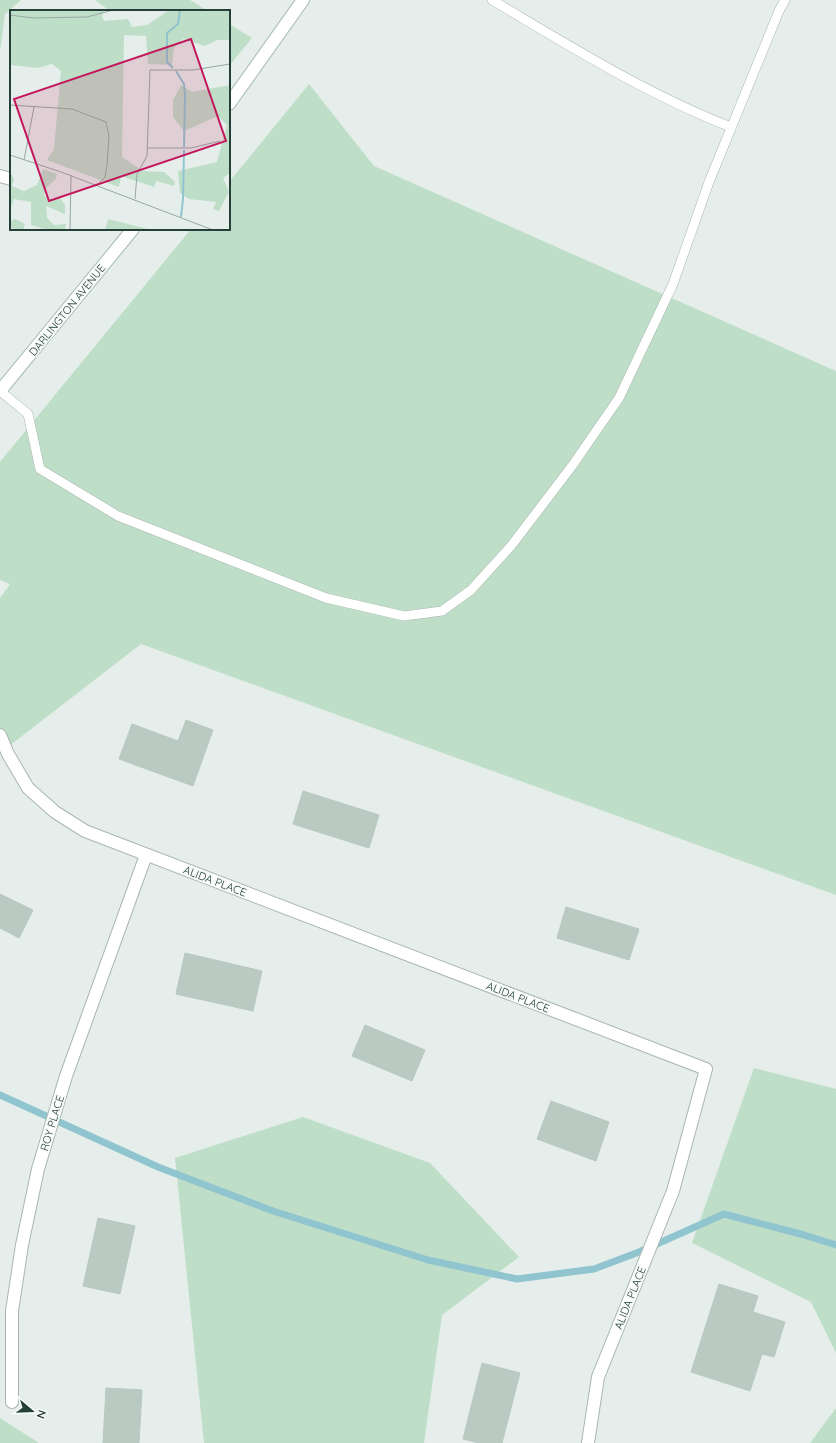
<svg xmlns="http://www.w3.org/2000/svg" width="836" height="1443" viewBox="0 0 836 1443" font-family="Quicksand,sans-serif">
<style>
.green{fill:#bfdec8}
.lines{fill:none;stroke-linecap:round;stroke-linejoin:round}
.stream{stroke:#90c5d0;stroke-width:7}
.building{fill:#bbc9c3;stroke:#b8c8c1}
.lane-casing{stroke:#a8b6b1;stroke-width:10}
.street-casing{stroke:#a8b6b1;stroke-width:14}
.secondary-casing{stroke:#a4b9b2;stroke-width:14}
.lane{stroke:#fff;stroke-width:9}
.street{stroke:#fff;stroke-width:12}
.secondary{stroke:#fff;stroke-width:12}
.labels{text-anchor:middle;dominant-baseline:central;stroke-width:3.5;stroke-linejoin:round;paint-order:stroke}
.street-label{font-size:11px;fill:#254039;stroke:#f6faf8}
.inset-river{fill:none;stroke:#90c5d0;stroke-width:2}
.inset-road{fill:none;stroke:#98a8a3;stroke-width:1}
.view{fill:#c2185b;fill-opacity:0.15;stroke:#c2185b;stroke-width:2}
.inset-edge{fill:none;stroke:#254039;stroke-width:2}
</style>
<rect width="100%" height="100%" fill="#e5eeea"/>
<g class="green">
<polygon points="0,0 21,0 5,14 0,51"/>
<polygon points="95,0 190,0 208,11 110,11"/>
<polygon points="229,24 252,38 229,66"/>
<polygon points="309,84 374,166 836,371 836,895 141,644 0,753 0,598 10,584 0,580 0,462 191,229 229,229 229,182"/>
<polygon points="754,1068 836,1089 836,1353 811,1302 692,1243"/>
<polygon points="303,1117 430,1163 519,1257 442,1315 424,1443 204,1443 175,1158"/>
<polygon points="836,1408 836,1443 810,1443"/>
<polygon points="0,1418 39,1443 0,1443"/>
</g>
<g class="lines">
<polyline class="stream" points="0,1095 158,1167 273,1211 428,1260 517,1279 594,1269 639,1252 724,1214 804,1235 836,1245"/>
</g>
<g class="building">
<polygon points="186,720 213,730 193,786 119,759 132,724 178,741"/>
<polygon points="303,791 379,815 369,848 293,824"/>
<polygon points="0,894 33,910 19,938 0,928"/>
<polygon points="566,907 639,929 629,960 557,938"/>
<polygon points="185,953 262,971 253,1011 176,994"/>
<polygon points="365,1025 425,1050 412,1081 352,1056"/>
<polygon points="551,1101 609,1122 596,1161 537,1139"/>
<polygon points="98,1218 135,1226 120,1294 83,1286"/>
<polygon points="719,1284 758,1296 753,1312 785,1322 774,1357 762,1354 750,1391 691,1372"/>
<polygon points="482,1363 520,1373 502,1443 479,1443 463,1439"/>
<polygon points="106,1388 142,1390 139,1443 103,1443"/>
</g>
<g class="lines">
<defs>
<g id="lane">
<path d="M492 0C570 46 646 94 731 127"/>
<polyline points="0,391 28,414 40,469 118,516 326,598 404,616 442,611 471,590 511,546 572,466 619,398 673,284 709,182 779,11 785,0"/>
</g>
<g id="street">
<polyline points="0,176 11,179"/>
<polyline points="0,735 8,754 28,788 55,812 85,831 706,1069 673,1191 598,1377 588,1443"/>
<polyline points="12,1402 12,1311 22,1245 38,1169 66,1076 146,855"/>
</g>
<g id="secondary">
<polyline points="229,104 303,0"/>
<polyline points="0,391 133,229"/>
</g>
</defs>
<use href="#lane" class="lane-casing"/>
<use href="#street" class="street-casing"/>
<use href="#secondary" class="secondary-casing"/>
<use href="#lane" class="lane"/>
<use href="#street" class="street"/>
<use href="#secondary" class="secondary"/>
</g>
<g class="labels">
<g class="street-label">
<text transform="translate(67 310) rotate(-51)">DARLINGTON AVENUE</text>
<text transform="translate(215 881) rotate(21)">ALIDA PLACE</text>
<text transform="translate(518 997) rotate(21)">ALIDA PLACE</text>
<text transform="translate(52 1123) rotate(-73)">ROY PLACE</text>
<text transform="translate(630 1298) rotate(-68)">ALIDA PLACE</text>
</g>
</g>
<g transform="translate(10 10)">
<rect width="220" height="220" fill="#e5eeea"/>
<path d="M0 0H95L92 6 94 11 118 9 122 17 137 15 159 0H220V30H207L195 36 173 29 164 38 162 55 138 54 136 26 114 25 112 147 133 161 154 162 165 172 164 176 146 171 144 177 111 166 109 177 37 150 44 139 51 61 42 54 28 58 0 55ZM171 75 182 82 220 75V163L213 168 219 182 209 201 203 199 206 192 179 189 170 183 168 161 207 152 217 115 208 106 174 121 163 107V90ZM33 159 47 164 46 169 36 178 34 186 41 190 50 188 55 195V204L36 196 37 208 44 215 56 214 55 220H38L21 215V192L4 189 0 201V162L4 169 2 176 14 181 27 175ZM5 209 15 214 13 220 0 218V211ZM98 209 138 219 139 220H95Z" fill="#bfdec8"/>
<path class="inset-river" d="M163 58 157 52V23L168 14 170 0M166 61 174 74 175 86 174 137M171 207 173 189 174 140"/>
<path class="inset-road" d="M0 5 23 8 77 7 103 0M0 95 62 99 96 112 99 126 97 155 95 167 87 175M138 138H181L210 131M0 145 51 162 203 220M14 150 24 97M125 189 127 164 137 146 140 60H183L220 54M60 220 61 165"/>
<path class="view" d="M181 29 216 131 39 191 4 89Z"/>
<rect width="220" height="220" class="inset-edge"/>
</g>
<g transform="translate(32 1411) rotate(109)" stroke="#f6faf8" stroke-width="3" paint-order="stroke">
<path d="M0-3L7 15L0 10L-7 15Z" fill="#254039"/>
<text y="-6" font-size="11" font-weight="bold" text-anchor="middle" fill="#254039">N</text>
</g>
</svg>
